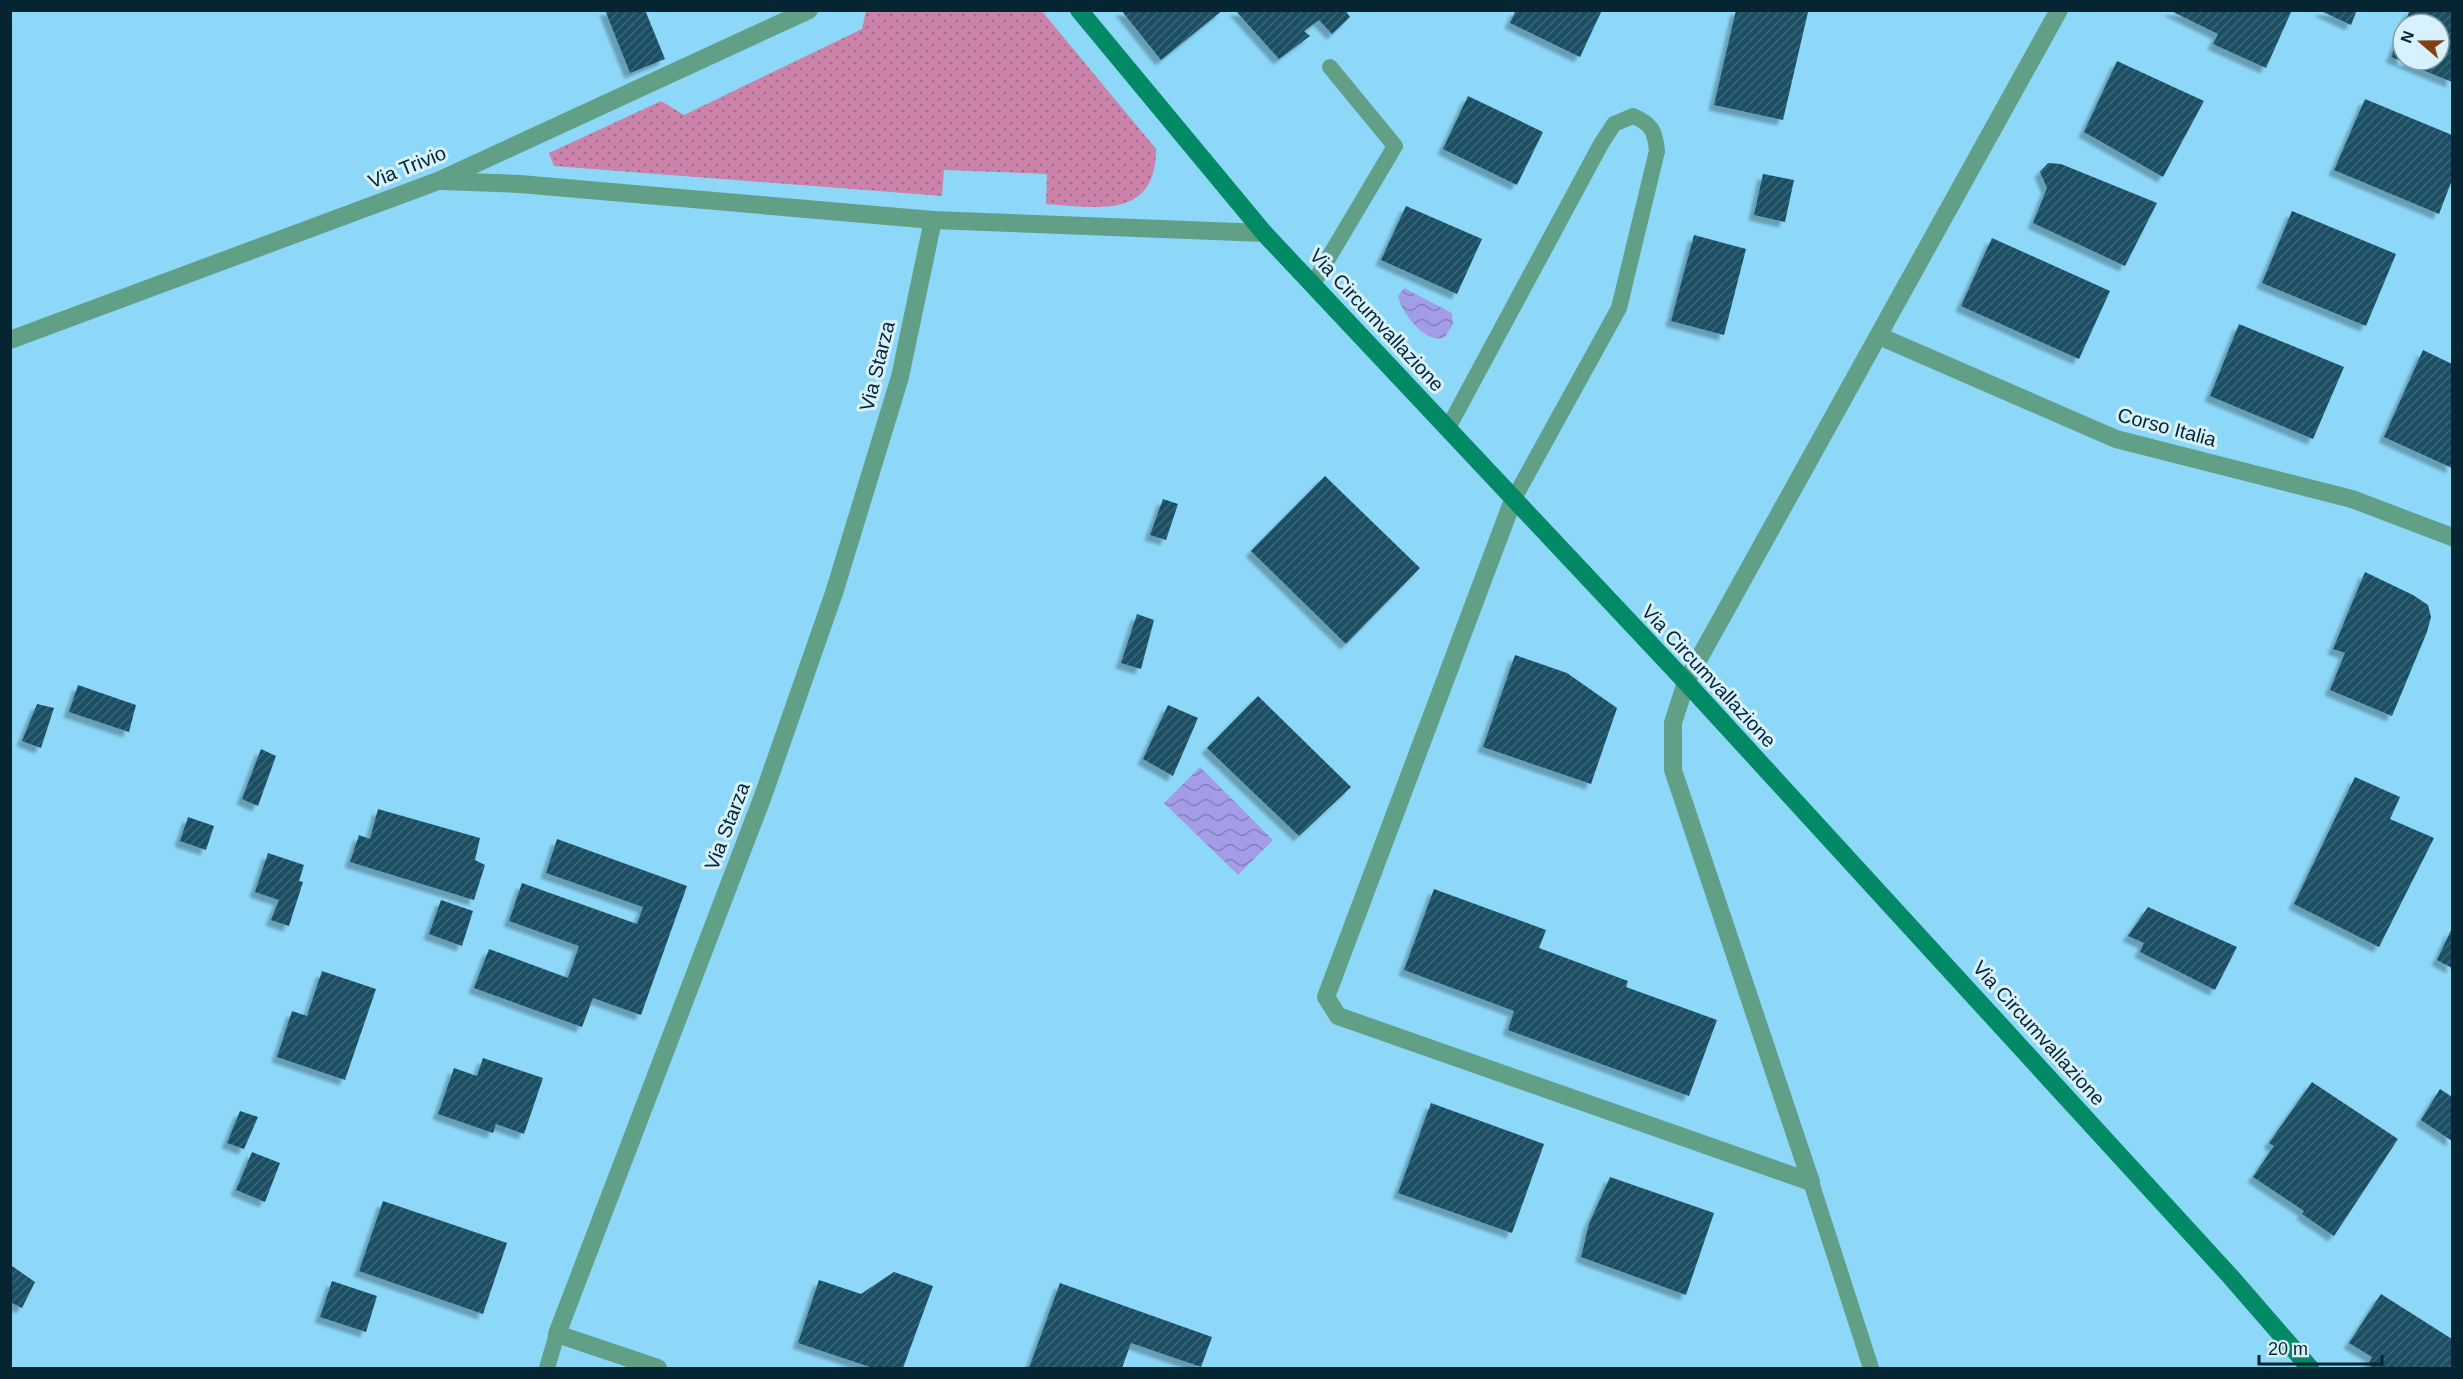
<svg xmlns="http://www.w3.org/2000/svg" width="2463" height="1379" viewBox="0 0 2463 1379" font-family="Arial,sans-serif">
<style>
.park{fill:url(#park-dots)}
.water{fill:url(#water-waves)}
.building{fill:url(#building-hatch);filter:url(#shadow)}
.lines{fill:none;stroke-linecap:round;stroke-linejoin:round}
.lane{stroke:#61a087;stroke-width:16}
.street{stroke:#61a087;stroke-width:18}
.secondary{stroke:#028966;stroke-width:18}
.labels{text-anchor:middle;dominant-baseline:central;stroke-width:6;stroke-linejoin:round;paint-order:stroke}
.street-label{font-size:20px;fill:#052532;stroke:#d7f1fe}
</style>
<defs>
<pattern id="park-dots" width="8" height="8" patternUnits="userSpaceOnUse" patternTransform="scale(1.5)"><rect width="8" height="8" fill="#cc83aa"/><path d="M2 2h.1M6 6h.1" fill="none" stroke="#a46b8b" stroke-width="1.8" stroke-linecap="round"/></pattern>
<pattern id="water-waves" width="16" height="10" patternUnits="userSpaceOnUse" patternTransform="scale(1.5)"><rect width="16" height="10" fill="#a39de7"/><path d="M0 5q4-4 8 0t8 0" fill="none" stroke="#8380bc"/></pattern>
<pattern id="building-hatch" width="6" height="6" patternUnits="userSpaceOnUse" patternTransform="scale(1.5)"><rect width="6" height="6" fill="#1b5064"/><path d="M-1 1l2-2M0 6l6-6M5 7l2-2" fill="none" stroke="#3a6677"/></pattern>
<filter id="shadow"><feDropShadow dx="-5.5" dy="5.5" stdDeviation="1.5" flood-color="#0004"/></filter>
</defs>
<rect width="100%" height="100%" fill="#8dd8f8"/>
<path class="park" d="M1041 10 1156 149C1156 221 1096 207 1046 204L1047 174 944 170 942 196 554 166 549 153 661 101 684 115 862 29 866 11Z"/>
<g class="water">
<path d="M1404 288 1452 313 1453 324 1445 337C1426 346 1401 312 1398 296Z"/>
<polygon points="1200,767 1273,840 1238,875 1164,803"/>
</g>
<g class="building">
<polygon points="605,10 645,10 665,59 630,73"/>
<polygon points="1121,10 1223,10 1161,60"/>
<polygon points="1235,10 1345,10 1350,17 1332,34 1319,20 1304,31 1310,36 1279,59"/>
<polygon points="1516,10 1602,10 1580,57 1510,23"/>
<polygon points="1736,10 1808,12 1783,120 1714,105"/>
<polygon points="2169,10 2292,10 2266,68 2213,44 2218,34"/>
<polygon points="2319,10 2357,10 2351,25"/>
<polygon points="2410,10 2452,10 2452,82 2391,57 2403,28 2403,60 2439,60 2439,24 2404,24"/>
<polygon points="2117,61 2204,101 2163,177 2084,132"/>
<polygon points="1468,96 1543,132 1517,185 1443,149"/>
<polygon points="2365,99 2452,135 2452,180 2439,214 2334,170"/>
<polygon points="2048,163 2061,164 2157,203 2125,266 2033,223 2047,188 2040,172"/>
<polygon points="1763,174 1794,180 1785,222 1754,215"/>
<polygon points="1406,206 1482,239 1457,294 1381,260"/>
<polygon points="2292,211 2396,254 2366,326 2262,283"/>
<polygon points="1694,235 1746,249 1724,335 1671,321"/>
<polygon points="1992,238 2110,291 2079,359 1961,306"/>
<polygon points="2239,324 2344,367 2313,439 2210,396"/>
<polygon points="2423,350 2452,364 2452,468 2384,437"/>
<polygon points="1325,476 1420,568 1346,644 1251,551"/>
<polygon points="1163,499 1178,504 1166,540 1150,535"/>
<polygon points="2365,572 2413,595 2428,605 2431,617 2427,632 2392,716 2330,690 2345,653 2333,649"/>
<polygon points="1137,614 1154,620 1141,669 1121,663"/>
<polygon points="1515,655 1567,673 1617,708 1591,784 1483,747"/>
<polygon points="78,685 136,705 129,732 69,712"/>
<polygon points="1258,696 1351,787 1299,836 1207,748"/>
<polygon points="37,704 54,708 41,748 22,741"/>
<polygon points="1168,705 1198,718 1173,776 1143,759"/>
<polygon points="261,749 276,756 258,806 242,799"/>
<polygon points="2355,777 2400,797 2390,819 2434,838 2379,947 2294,904"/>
<polygon points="378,809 480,838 475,860 485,865 474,900 350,862 359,835 370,839"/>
<polygon points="188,817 214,826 206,850 180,841"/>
<polygon points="557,839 687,886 641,1015 593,998 582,1027 474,988 489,949 568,978 579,946 509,921 522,883 637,924 643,907 546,873"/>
<polygon points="268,853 304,865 299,881 303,882 289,926 271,920 279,900 255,892"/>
<polygon points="1434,889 1546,930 1539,948 1628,981 1626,987 1717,1020 1689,1096 1508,1030 1514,1011 1404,970"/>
<polygon points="441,900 473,911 462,946 429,934"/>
<polygon points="2148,907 2237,947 2215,990 2140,952 2144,943 2128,936"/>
<polygon points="2452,928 2452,968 2437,960"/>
<polygon points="322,971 376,989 345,1080 277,1057 292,1011 307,1016"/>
<polygon points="483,1058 543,1078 524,1134 496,1124 493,1133 438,1114 454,1068 477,1076"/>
<polygon points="2312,1082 2398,1139 2334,1236 2302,1214 2304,1211 2253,1177 2274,1146 2269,1143"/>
<polygon points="2440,1089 2452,1097 2452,1141 2421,1120"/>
<polygon points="1431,1103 1544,1144 1512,1233 1398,1193"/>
<polygon points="240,1111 258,1117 244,1149 227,1143"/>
<polygon points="252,1152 280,1163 265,1202 236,1190"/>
<polygon points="1610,1177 1714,1213 1686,1295 1581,1257 1589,1224"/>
<polygon points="383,1201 507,1243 483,1314 359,1271"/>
<polygon points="12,1266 35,1282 22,1308 10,1302"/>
<polygon points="894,1272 933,1286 903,1368 873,1368 798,1343 819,1280 861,1294"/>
<polygon points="332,1281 377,1296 366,1332 320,1317"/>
<polygon points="1060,1283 1212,1337 1201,1367 1131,1343 1122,1368 1029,1368"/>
<polygon points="2381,1294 2452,1339 2452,1368 2374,1368 2368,1365 2372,1357 2349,1343"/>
</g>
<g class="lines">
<g class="lane">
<polyline points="1313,284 1395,146 1330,67"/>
<path d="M1448 428 1601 144 1614 124 1633 116C1652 124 1655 131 1657 151L1619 308 1513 500"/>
<polyline points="1811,1182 1871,1368"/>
<polyline points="547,1368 557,1334"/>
</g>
<g class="street">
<polyline points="442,181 520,184 933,220 1264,233"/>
<polyline points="1879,336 2116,439 2352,499 2452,537"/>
<polyline points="10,340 438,181 809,10"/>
<polyline points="1513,500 1326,997 1338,1016 1811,1182"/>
<polyline points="1811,1182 1673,770 1673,723 1686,682 2059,10"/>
<polyline points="658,1368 557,1334 763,796 834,593 900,377 933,220"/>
</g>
<polyline class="secondary" points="1079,10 1264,233 1686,682 2230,1276 2310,1368"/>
</g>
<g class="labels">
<g class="street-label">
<text transform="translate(407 167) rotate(-22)">Via Trivio</text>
<text transform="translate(1377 320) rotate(47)">Via Circumvallazione</text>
<text transform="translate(877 366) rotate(-76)">Via Starza</text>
<text transform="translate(2167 427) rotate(15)">Corso Italia</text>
<text transform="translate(1709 676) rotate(47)">Via Circumvallazione</text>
<text transform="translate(727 826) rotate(-69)">Via Starza</text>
<text transform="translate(2039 1033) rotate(48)">Via Circumvallazione</text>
</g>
</g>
<rect width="2463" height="1379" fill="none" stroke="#052532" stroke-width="24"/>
<g transform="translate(2421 42) rotate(290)"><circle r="28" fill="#d7f1fe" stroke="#839fac" stroke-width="1.5"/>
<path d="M0-4.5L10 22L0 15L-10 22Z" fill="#843f17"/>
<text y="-9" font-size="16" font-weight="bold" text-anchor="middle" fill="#052532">N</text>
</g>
<path d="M2259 1355v9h123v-9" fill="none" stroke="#052532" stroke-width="3"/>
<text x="2268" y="1355" font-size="18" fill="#052532" stroke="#d7f1fe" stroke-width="4.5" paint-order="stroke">20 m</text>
</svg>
